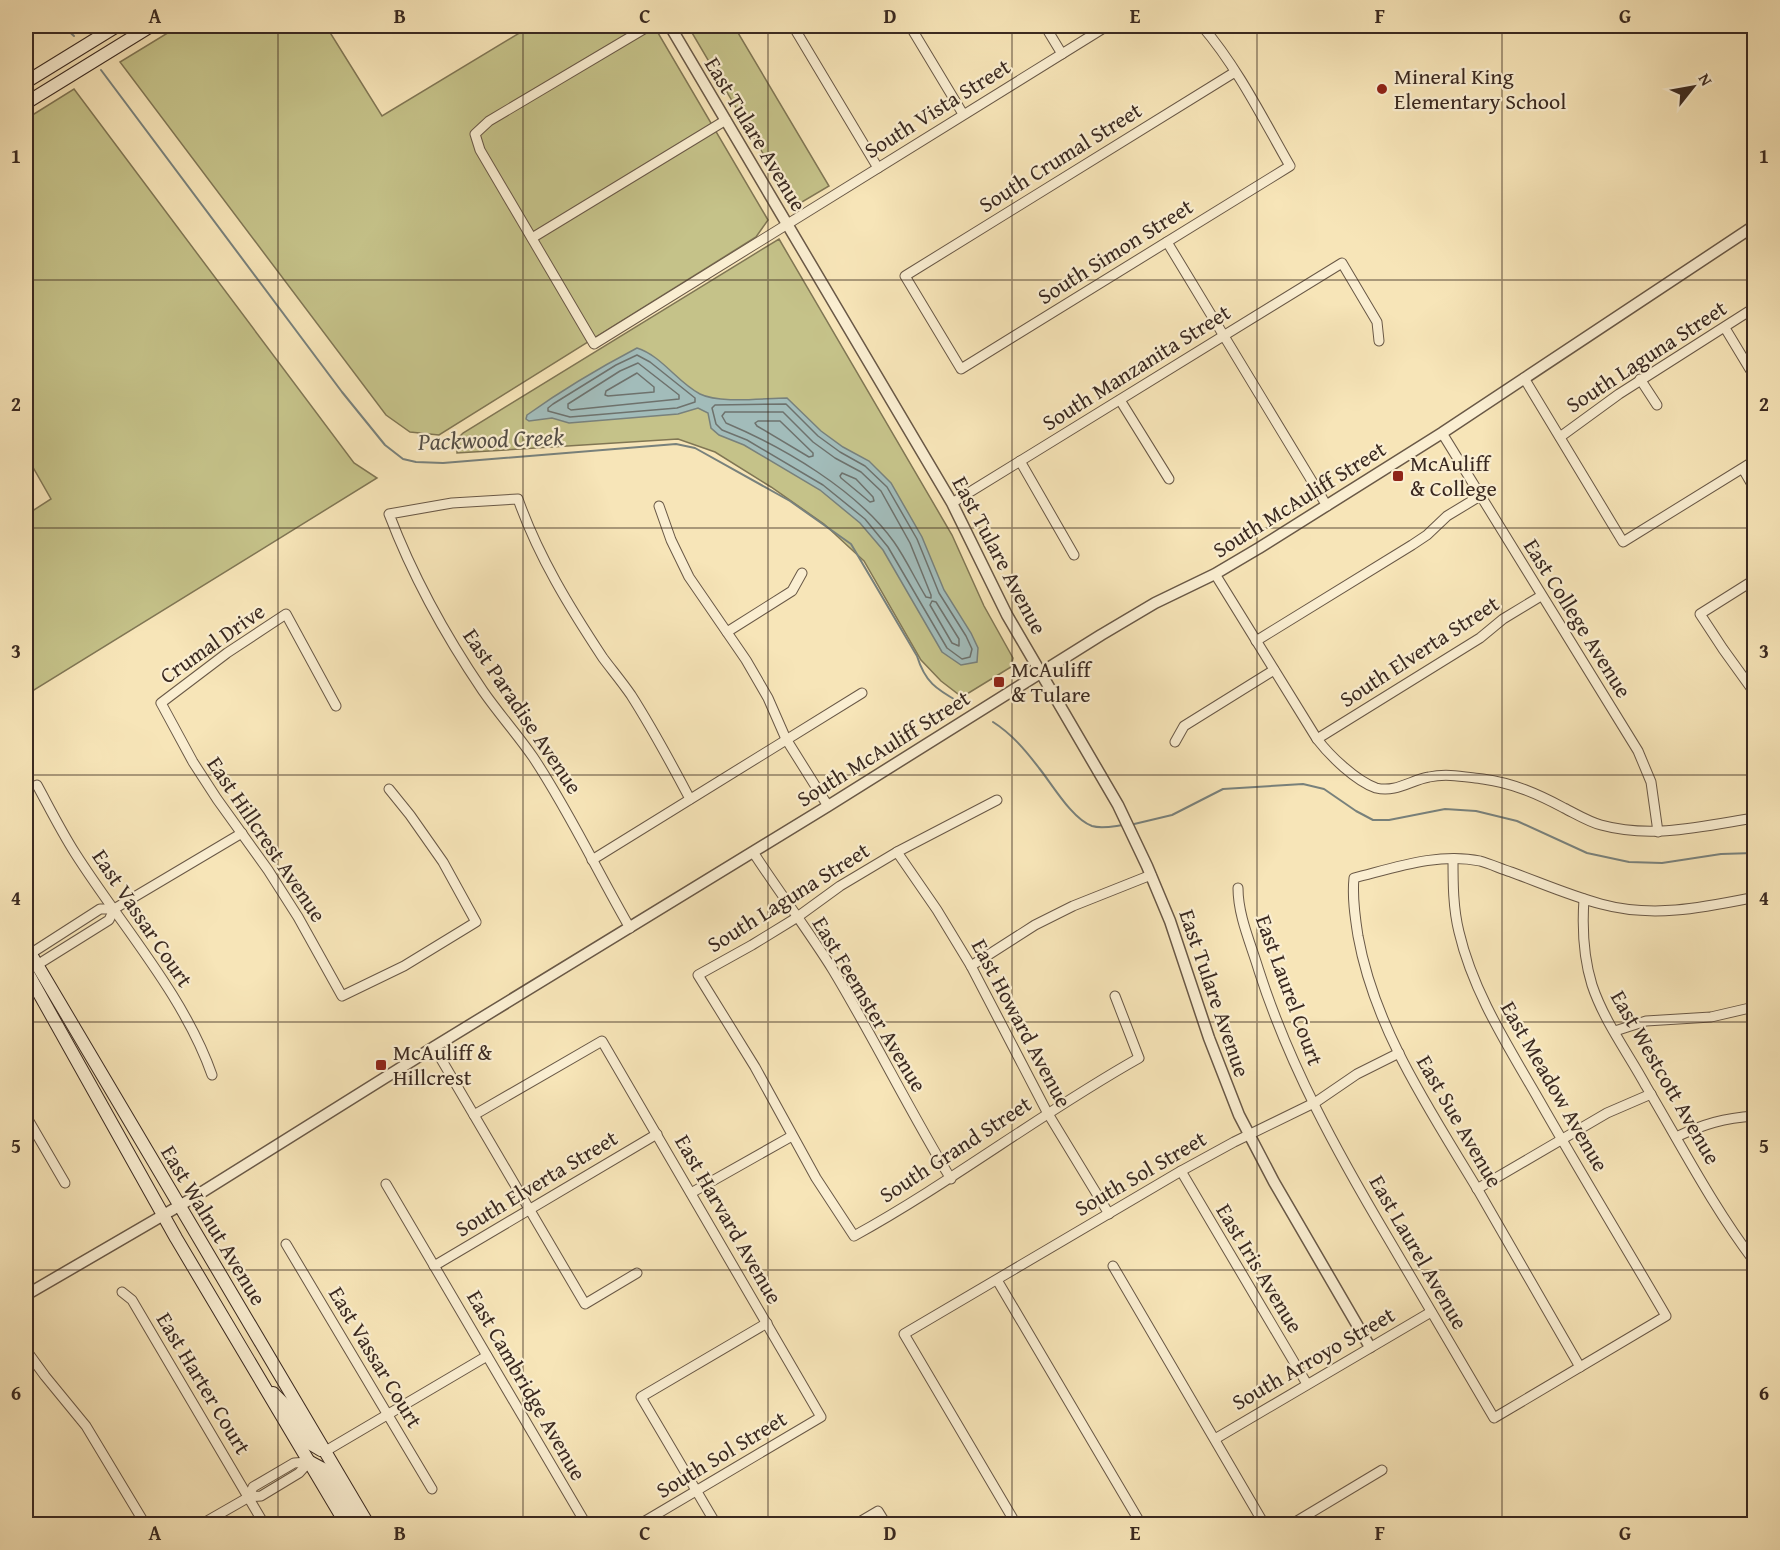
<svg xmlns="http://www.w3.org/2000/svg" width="1780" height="1550" viewBox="0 0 1780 1550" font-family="'Gentium Book Plus',serif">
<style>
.green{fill:#c5c289;stroke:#807654;stroke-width:1.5}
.water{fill:#a2bcba;stroke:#78817c;stroke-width:1.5}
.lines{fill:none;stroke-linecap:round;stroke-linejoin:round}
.shore{stroke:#6e726d;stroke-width:1.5}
.stream{stroke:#78817c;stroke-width:2}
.minor-casing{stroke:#695846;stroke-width:11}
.tertiary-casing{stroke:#695846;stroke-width:13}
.secondary-casing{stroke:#3a2920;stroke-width:14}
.minor{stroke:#faeed1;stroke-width:9}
.tertiary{stroke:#faeed1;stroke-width:10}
.secondary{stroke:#faeed1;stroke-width:12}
.grid{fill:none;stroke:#3a2920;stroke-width:1.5;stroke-opacity:0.55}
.poi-dot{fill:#8f2418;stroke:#faeed1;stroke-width:2}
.labels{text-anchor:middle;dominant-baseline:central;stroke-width:4.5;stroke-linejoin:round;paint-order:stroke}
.poi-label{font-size:22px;fill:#3a2920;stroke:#faeed1;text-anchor:start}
.street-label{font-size:22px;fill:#3a2920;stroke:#faeed1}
.water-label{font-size:24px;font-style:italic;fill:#544e46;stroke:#faeed1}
.neatline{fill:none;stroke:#3a2920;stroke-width:2}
.grid-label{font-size:20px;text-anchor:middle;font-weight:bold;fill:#3a2920}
</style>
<rect width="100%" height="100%" fill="#f7e5b8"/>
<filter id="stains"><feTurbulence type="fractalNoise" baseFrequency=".00333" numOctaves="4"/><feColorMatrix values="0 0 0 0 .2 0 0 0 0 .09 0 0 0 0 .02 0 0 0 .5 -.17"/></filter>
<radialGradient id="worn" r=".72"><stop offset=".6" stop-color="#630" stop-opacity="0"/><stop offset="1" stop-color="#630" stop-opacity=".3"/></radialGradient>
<g class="green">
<polygon points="179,26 326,26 382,116 531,26 654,26 768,220 756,237 439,435 410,432 386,415 120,62"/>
<polygon points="688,26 734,26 829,186 802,202 791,201"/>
<polygon points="74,89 354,463 377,478 26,695 26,515 51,499 26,455 26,119"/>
<polygon points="779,239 952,535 984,606 1013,658 1011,667 962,697 941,681 921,660 864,561 824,524 771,487 715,452 678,439 457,453 457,439 463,433"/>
</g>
<path class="water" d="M637 348C662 356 677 382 700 394 720 404 764 398 787 398L821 431 843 447 869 461 891 483 922 537 944 590 971 633 978 648 977 662 961 665 942 652 883 550 860 523 820 490 744 445 719 435 711 428 708 413 698 408 678 414 569 423 552 418 529 421 526 419 527 415C562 390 599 368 637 348Z"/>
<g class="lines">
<g class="shore">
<polygon points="637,355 650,362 695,398 695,402 677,408 570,417 548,411 548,408 553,404 616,365"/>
<polygon points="638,363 679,395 679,399 571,410 568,408 568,404 620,371"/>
<polygon points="637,373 654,387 654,392 608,396 605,395 606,391"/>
<polygon points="786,404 818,436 840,452 865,466 887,487 917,539 939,593 966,636 972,649 970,657 962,659 947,648 888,547 865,519 823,485 747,440 722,430 716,424 712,408 715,405"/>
<path d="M725 412H783L813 442 835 458 861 472 881 491 910 543 931 595V598L926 597C915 579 906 559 894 542 857 490 783 447 726 423L722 416Z"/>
<polygon points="758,421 780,421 813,453 813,456 809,457 757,426 755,423"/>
<polygon points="842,473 856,479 873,497 874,501 870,502 841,478 840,476"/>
<polygon points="932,601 936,602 959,639 959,646 952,643 930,605"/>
</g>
<g class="stream">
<polyline points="63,26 74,36"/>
<path d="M101 70 342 392 385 445 403 459 416 462 443 463 676 444 695 448 790 501 851 544 917 656C925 682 936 689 959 702"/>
<path d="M993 722C1012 734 1026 751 1039 768 1052 784 1072 819 1092 826 1102 829 1114 826 1124 825"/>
<polyline points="1130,825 1172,815 1223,789 1303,784 1324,789 1356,811 1373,820 1389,820 1445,809 1476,811 1517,821 1587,853 1629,862 1662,863 1721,854 1754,853"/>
</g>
<defs>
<g id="minor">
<polyline points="649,26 489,121 475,134 480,150 594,344 1107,26"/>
<polyline points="793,26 878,168"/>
<polyline points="910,26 963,114"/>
<polyline points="1045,26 1062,54"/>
<path d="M1202 26C1238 68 1263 119 1290 166L961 369 905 276 1235 72"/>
<polyline points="532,238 726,120"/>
<polyline points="1167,242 1327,506"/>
<polyline points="1725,328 1754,376"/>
<polyline points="1524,378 1623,542 1754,461"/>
<polyline points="1640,379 1657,405"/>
<polyline points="1120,400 1169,479"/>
<polyline points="1442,433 1638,751 1651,782 1658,832"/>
<polyline points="1560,437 1619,394 1754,308"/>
<polyline points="1020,461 1074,555"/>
<polyline points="1743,469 1754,488"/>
<polyline points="952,503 1342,263 1377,322 1379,341"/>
<polyline points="659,506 671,540 689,577 746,660 768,698 786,739 828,806"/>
<path d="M1215 574 1317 739C1330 756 1356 781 1376 788 1396 793 1411 780 1429 777 1447 773 1465 777 1483 779 1513 783 1538 794 1564 808 1576 814 1589 822 1601 825 1652 839 1704 826 1754 818"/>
<polyline points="1754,580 1700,614 1723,649 1754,692"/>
<polyline points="727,632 792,591 802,573"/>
<polyline points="1256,641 1412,545 1427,535 1447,516 1480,496"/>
<polyline points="336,706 286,614 227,653 161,703 193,762 217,799 268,870 298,917 342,996 404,966 476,922 443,862 410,815 389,789"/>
<polyline points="1317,739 1480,638 1503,619 1541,596"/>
<polyline points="1175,742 1184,726 1274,670"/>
<path d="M37 785C49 807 61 831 75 853 120 924 184 995 212 1075"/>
<path d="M997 800 897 852 840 886 796 918 752 945 698 975 755 1067 816 1178 854 1236C952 1182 1041 1113 1139 1058L1115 996"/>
<path d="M753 852C779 892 808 930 833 970 874 1038 909 1110 951 1179"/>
<polyline points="897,852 937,910 971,966 1047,1112 1109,1214"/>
<polyline points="592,860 862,693"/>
<path d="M1238 888C1238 916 1251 944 1259 971 1290 1067 1337 1152 1388 1238 1423 1298 1459 1358 1494 1418L1666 1316C1624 1244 1580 1172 1539 1100 1508 1046 1473 992 1459 932 1453 908 1453 883 1453 859"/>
<path d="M1584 899C1582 928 1583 956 1592 985 1604 1021 1628 1053 1646 1086 1681 1145 1713 1207 1754 1261"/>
<path d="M630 928C597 871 569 811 533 757 517 734 499 714 483 691 445 635 413 577 389 514L452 503 518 499C538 556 570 608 603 658 612 670 622 682 631 695 652 728 671 763 690 799"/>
<polyline points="26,961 30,954 100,909 114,909 242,833"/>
<polyline points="32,965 37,965 109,920 114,909"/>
<polyline points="971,966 1035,925 1073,906 1151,875"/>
<polyline points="1615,1031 1646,1021 1711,1017 1754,1007"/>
<polyline points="434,1047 585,1304 637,1273"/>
<polyline points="474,1115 602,1041 821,1417 640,1524"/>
<polyline points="26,1116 65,1183"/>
<path d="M1676 1137C1704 1124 1724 1118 1754 1116"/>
<polyline points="1181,1171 1307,1384"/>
<polyline points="386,1184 586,1524"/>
<polyline points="1477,1189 1607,1113 1651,1094"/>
<polyline points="691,1193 792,1136"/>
<polyline points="286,1244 432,1489"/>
<polyline points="434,1266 657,1134"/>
<polyline points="1113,1266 1264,1524"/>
<polyline points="997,1280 1141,1524"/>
<polyline points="122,1292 132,1300 264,1524"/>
<polyline points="26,1350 45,1376 86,1426 145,1524"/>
<path d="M1580 1367C1546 1308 1512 1249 1478 1190 1430 1110 1375 1030 1358 936 1355 917 1352 897 1354 878 1394 868 1439 852 1480 861 1491 864 1501 869 1511 872 1541 883 1571 896 1601 904 1652 918 1701 908 1751 898L1754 904"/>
<polyline points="1215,1439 1431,1312"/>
<polyline points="324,1452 487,1356"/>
<polyline points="249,1497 253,1487 294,1463 309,1462"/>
<polyline points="202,1524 249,1497 261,1496 299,1473 309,1462"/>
<polyline points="716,1524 641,1397 767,1323"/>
<polyline points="856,1524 878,1511 886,1524"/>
<polyline points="1016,1524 904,1334 1181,1171 1234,1142 1316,1102 1357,1074 1399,1053"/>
<polyline points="1292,1524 1382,1470"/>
</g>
<g id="tertiary">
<polyline points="670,26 952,503 1007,615 1118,805 1147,866 1170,921 1209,1038 1239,1115 1274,1182 1370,1347"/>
<polyline points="26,1295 191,1199 434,1047 828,806 1101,635 1155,603 1215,574 1259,548 1442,433 1754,226"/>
</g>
<g id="secondary">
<polyline points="26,82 117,26"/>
<polyline points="26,103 151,26"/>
<polyline points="26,946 368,1524"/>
<polyline points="26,970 176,1238 346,1524"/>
<polyline points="273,1393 286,1406 306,1441 321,1450"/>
<polyline points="310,1462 323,1469 348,1510 364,1520"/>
</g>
</defs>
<use href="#minor" class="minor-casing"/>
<use href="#tertiary" class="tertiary-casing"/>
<use href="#secondary" class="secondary-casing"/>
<use href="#minor" class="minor"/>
<use href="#tertiary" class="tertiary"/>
<use href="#secondary" class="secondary"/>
</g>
<path class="grid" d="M278 26V1524M523 26V1524M768 26V1524M1012 26V1524M1257 26V1524M1502 26V1524M26 280H1754M26 528H1754M26 775H1754M26 1022H1754M26 1270H1754"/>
<g class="poi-dot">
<circle cx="1382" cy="89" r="6"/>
<rect x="1392" y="470" width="12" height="12" rx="3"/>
<rect x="993" y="676" width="12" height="12" rx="3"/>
<rect x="375" y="1059" width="12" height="12" rx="3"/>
</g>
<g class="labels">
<g class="poi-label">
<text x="1394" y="76">Mineral King<tspan x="1394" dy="25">Elementary School</tspan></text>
<text x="1410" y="463">McAuliff<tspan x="1410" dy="25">&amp; College</tspan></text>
<text x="1011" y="669">McAuliff<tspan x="1011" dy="25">&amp; Tulare</tspan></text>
<text x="393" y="1052">McAuliff &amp;<tspan x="393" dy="25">Hillcrest</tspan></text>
</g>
<g class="street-label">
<text transform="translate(937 108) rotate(-32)">South Vista Street</text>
<text transform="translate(756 134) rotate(59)">East Tulare Avenue</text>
<text transform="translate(1060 157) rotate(-32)">South Crumal Street</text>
<text transform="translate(1115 251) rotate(-32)">South Simon Street</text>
<text transform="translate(1646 356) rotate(-33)">South Laguna Street</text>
<text transform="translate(1136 367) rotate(-32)">South Manzanita Street</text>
<text transform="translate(1299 499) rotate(-32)">South McAuliff Street</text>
<text transform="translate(1000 555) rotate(62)">East Tulare Avenue</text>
<text transform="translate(1578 618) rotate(58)">East College Avenue</text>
<text transform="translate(212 643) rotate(-35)">Crumal Drive</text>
<text transform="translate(1419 651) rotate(-33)">South Elverta Street</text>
<text transform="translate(523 711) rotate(56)">East Paradise Avenue</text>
<text transform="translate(883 748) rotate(-32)">South McAuliff Street</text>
<text transform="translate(267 839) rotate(56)">East Hillcrest Avenue</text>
<text transform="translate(788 897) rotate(-32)">South Laguna Street</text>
<text transform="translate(143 918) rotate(56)">East Vassar Court</text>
<text transform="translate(1290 990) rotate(70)">East Laurel Court</text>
<text transform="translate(1215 993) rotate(71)">East Tulare Avenue</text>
<text transform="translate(870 1004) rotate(59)">East Feemster Avenue</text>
<text transform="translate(1022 1023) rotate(62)">East Howard Avenue</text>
<text transform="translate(1666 1077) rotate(60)">East Westcott Avenue</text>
<text transform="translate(1555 1086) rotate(60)">East Meadow Avenue</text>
<text transform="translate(1460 1121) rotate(60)">East Sue Avenue</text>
<text transform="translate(955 1149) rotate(-33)">South Grand Street</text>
<text transform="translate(1140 1173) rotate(-30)">South Sol Street</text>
<text transform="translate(536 1183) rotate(-31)">South Elverta Street</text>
<text transform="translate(729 1219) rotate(60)">East Harvard Avenue</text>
<text transform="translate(214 1225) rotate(59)">East Walnut Avenue</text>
<text transform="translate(1419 1252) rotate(60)">East Laurel Avenue</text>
<text transform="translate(1260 1268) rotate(59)">East Iris Avenue</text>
<text transform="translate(376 1357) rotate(59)">East Vassar Court</text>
<text transform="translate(1313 1358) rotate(-30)">South Arroyo Street</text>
<text transform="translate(204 1383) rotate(59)">East Harter Court</text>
<text transform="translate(527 1385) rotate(60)">East Cambridge Avenue</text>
<text transform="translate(721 1454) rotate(-31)">South Sol Street</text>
</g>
<g class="water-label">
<text transform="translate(491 439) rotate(-2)">Packwood Creek</text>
</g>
</g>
<rect width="1780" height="1550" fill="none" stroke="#f7e5b8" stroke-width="66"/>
<g transform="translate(1693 87) rotate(59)" stroke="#faeed1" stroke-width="4.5" paint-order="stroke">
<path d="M0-4.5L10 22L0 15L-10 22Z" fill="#3a2920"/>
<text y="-9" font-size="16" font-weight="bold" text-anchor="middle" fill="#3a2920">N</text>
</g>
<rect x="33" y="33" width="1714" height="1484" class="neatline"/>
<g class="grid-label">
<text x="155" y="23">A</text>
<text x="400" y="23">B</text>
<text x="645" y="23">C</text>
<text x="890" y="23">D</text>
<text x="1135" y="23">E</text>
<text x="1380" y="23">F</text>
<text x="1625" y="23">G</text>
<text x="16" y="163">1</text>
<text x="1764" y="163">1</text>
<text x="16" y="411">2</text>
<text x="1764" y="411">2</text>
<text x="16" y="658">3</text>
<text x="1764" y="658">3</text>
<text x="16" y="905">4</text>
<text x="1764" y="905">4</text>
<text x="16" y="1153">5</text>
<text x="1764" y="1153">5</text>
<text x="16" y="1400">6</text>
<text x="1764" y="1400">6</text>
<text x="155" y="1540">A</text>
<text x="400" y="1540">B</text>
<text x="645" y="1540">C</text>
<text x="890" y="1540">D</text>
<text x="1135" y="1540">E</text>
<text x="1380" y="1540">F</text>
<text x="1625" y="1540">G</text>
</g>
<rect width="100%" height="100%" filter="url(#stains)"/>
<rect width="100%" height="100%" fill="url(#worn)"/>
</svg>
